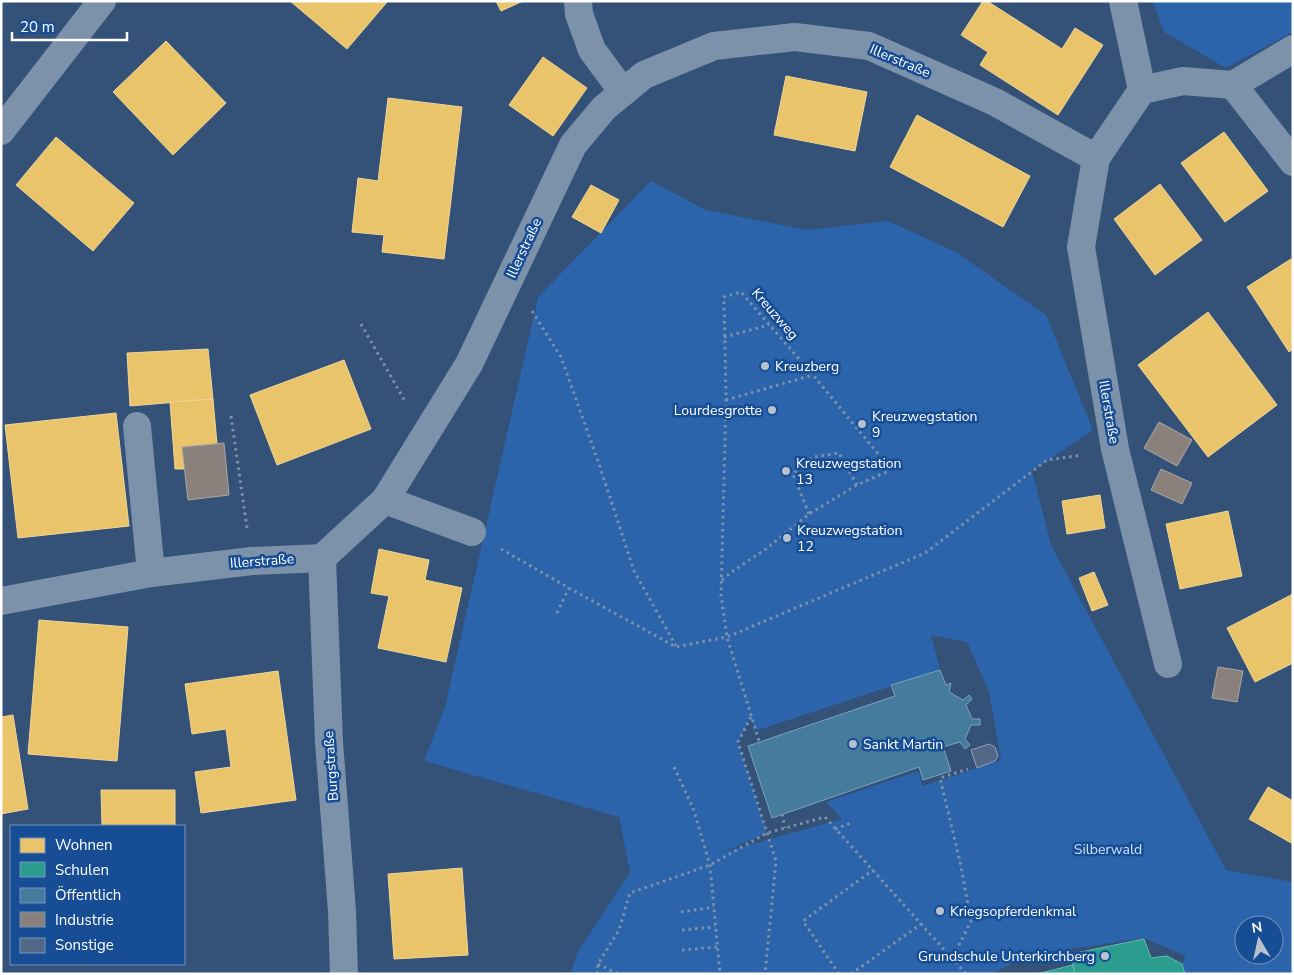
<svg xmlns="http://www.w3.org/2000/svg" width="1294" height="975" viewBox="0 0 1294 975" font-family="'Nunito Sans',sans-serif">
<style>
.green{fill:#2b64ab;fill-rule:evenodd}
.homes{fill:#e9c46a;stroke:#f0d697}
.schools{fill:#2a9d8f;stroke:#6abab1}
.public{fill:#457b9d;stroke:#7da3ba}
.industry{fill:#8a817c;stroke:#ada7a3}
.building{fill:#516886;stroke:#91a2b8}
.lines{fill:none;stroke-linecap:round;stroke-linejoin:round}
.path{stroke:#7c91aa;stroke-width:3;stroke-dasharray:2.5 4;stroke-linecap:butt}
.minor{stroke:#7c91aa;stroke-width:28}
.poi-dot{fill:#b8c2cf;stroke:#174d94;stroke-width:2}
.labels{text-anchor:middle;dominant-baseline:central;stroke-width:5;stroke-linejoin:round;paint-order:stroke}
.street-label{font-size:14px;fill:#fff;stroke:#174d94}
.poi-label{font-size:14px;fill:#fff;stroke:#174d94;text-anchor:start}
.park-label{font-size:14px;fill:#cee3fc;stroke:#174d94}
</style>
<rect width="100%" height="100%" fill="#345177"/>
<g class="green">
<polygon points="1153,1 1293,1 1293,32 1226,68 1164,32"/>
<path d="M651 181 706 210 808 230 888 221 956 252 1046 315 1093 430 1032 471 1051 545 1226 870 1293 882V974H1185L1182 964 1186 956 1144 938 1025 956 992 974H571L577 953 630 872 619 817 424 761 445 707 538 297ZM931 635 967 642 989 692 1001 760 923 786 918 771 826 802 842 819 724 852 767 833 738 742 751 717 755 731 940 670ZM1244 925H1274V955H1244Z"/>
</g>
<g class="homes">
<polygon points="290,1 388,1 347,49"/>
<polygon points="496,1 523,1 501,11"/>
<polygon points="983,1 987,1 1062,49 1075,28 1103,45 1058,115 980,65 988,52 961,35"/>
<polygon points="166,41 226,103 173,155 113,92"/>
<polygon points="543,57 587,88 553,136 509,105"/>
<polygon points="786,76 867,92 855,151 774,135"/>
<polygon points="388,98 462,107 444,259 382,252 384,235 352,232 358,178 378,181"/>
<polygon points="917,115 1030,176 1003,227 890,167"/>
<polygon points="1224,132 1268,191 1225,222 1181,163"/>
<polygon points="56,137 134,203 93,251 16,185"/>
<polygon points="1160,184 1202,240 1155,275 1114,219"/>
<polygon points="591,185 619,200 601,233 572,217"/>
<polygon points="1291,259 1293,261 1293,349 1289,352 1247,287"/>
<polygon points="1208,312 1277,405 1208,457 1138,365"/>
<polygon points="208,349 213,399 130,406 127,353"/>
<polygon points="344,360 371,429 277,465 250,395"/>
<polygon points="213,399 217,444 182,447 184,469 175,469 170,402"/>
<polygon points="116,413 129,526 18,538 5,425"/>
<polygon points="1100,495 1105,528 1067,534 1062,501"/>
<polygon points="1228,511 1242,576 1180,589 1166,524"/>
<polygon points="379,549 429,560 425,580 462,588 446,662 378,648 389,596 371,593"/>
<polygon points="1094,572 1108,605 1092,611 1079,578"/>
<polygon points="1293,594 1293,663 1255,682 1227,628"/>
<polygon points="39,620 128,627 117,761 28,754"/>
<polygon points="278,671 296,800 201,813 195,772 231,767 226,729 192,734 185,684"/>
<polygon points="13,715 28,809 1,814 1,717"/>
<polygon points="1268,787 1293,801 1293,844 1249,819"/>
<polygon points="101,790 175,790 175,826 102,826"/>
<polygon points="462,868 468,955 394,959 388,874"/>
</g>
<g class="schools">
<polygon points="1144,939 1151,958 1167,956 1182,964 1185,974 1075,974 1071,954"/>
<polygon points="1073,965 1075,974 1037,974"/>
</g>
<polygon class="public" points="940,670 946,685 951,683 949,692 963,700 969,695 972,699 966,705 972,719 980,719 980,725 971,725 965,739 970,745 965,749 960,742 943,747 951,771 923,780 919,767 772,818 748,746 895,696 891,685"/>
<g class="industry">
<polygon points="1159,422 1192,440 1177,466 1144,448"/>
<polygon points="224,443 229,495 188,500 182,447"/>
<polygon points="1161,469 1192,483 1182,504 1151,490"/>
<polygon points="1218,667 1243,671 1237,702 1212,698"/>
</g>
<polygon class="building" points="989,744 995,747 998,756 995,761 977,768 971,750"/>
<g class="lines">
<g class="path">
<polyline points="532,311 561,357 599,464 634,571 676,646"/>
<polyline points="361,324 406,403"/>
<polyline points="724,337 769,325"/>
<polyline points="726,400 813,375"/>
<polyline points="231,416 247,528"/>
<polyline points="809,514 793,474 813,457 839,453 857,485"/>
<polyline points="501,549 569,588 676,647 727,637 925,553 1047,460 1082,455"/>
<polyline points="722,580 733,571 766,549 809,514 857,485 889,471 879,455 813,375 741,292 724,297 726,400 721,595 727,637 759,741"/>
<polyline points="557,613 569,588"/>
<polyline points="751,717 738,742 776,861 765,974"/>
<polyline points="674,767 693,808 710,865 720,974"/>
<polyline points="782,814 785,828"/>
<polyline points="835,829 851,823"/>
<polyline points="681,912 714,907"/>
<polyline points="682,930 715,927"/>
<polyline points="682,950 717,947"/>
<polyline points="953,957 971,921 961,866 940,778 968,769"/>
<polyline points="598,964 618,974"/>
<polyline points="597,974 598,964 619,930 630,893 710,865 767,833 825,817 966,974"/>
<polyline points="839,974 803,921 873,870"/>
<polyline points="851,974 921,924"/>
</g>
<g class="minor">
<polyline points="578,1 579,14 592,50 623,92"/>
<polyline points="1123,1 1142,90"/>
<polyline points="1233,85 1293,162"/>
<polyline points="1,131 102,1"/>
<polyline points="1096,158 1081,247 1115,449 1168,664"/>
<polyline points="137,426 151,573"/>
<polyline points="385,500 472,532"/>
<polyline points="322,558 329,742 342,911 344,974"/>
<polyline points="1,601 151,573 252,561 322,558 385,500 469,364 573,145 604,108 644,75 714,46 795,37 869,46 995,102 1096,158 1142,90 1183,81 1233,85 1293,49"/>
</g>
</g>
<g class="poi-dot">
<circle cx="765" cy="366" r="5"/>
<circle cx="772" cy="410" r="5"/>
<circle cx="862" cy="424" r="5"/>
<circle cx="786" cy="471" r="5"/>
<circle cx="787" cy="538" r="5"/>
<circle cx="853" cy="744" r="5"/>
<circle cx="940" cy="911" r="5"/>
<circle cx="1105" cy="956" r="5"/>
</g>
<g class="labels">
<g class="street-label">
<text transform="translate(900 61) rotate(23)">Illerstraße</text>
<text transform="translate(524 248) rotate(-65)">Illerstraße</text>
<text transform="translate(775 314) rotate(49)">Kreuzweg</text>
<text transform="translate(1109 412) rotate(80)">Illerstraße</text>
<text transform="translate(262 561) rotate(-4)">Illerstraße</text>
<text transform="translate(331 766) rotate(-94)">Burgstraße</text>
</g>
<g class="poi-label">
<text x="775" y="366">Kreuzberg</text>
<text x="762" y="410" text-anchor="end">Lourdesgrotte</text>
<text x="872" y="416">Kreuzwegstation<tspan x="872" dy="16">9</tspan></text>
<text x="796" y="463">Kreuzwegstation<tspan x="796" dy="16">13</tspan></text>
<text x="797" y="530">Kreuzwegstation<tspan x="797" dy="16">12</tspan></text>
<text x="863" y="744">Sankt Martin</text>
<text x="950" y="911">Kriegsopferdenkmal</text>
<text x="1095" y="956" text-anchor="end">Grundschule Unterkirchberg</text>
</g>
<g class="park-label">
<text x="1108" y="849">Silberwald</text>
</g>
</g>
<rect width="1294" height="975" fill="none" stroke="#ffffff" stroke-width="5"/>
<rect x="10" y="825" width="175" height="140" fill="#174d94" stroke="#7494bf"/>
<rect x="20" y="838" width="25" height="15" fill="#e9c46a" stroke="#7494bf"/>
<text x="55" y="850" font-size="15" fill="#ffffff">Wohnen</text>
<rect x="20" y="862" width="25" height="15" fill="#2a9d8f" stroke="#7494bf"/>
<text x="55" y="875" font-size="15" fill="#ffffff">Schulen</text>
<rect x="20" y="888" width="25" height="15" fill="#457b9d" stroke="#7494bf"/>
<text x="55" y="900" font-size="15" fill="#ffffff">Öffentlich</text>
<rect x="20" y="912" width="25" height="15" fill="#8a817c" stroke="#7494bf"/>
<text x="55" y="925" font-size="15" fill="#ffffff">Industrie</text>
<rect x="20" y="938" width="25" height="15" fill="#516886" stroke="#7494bf"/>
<text x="55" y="950" font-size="15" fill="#ffffff">Sonstige</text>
<g transform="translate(1259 940) rotate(351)"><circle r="24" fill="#174d94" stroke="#7494bf"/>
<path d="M0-4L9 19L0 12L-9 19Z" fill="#b8c2cf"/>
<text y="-8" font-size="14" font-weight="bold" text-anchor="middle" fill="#ffffff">N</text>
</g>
<path d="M12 32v8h115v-8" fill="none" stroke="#ffffff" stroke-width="2.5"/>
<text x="20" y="32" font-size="15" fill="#ffffff" stroke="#174d94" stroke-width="4" paint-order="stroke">20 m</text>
</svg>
